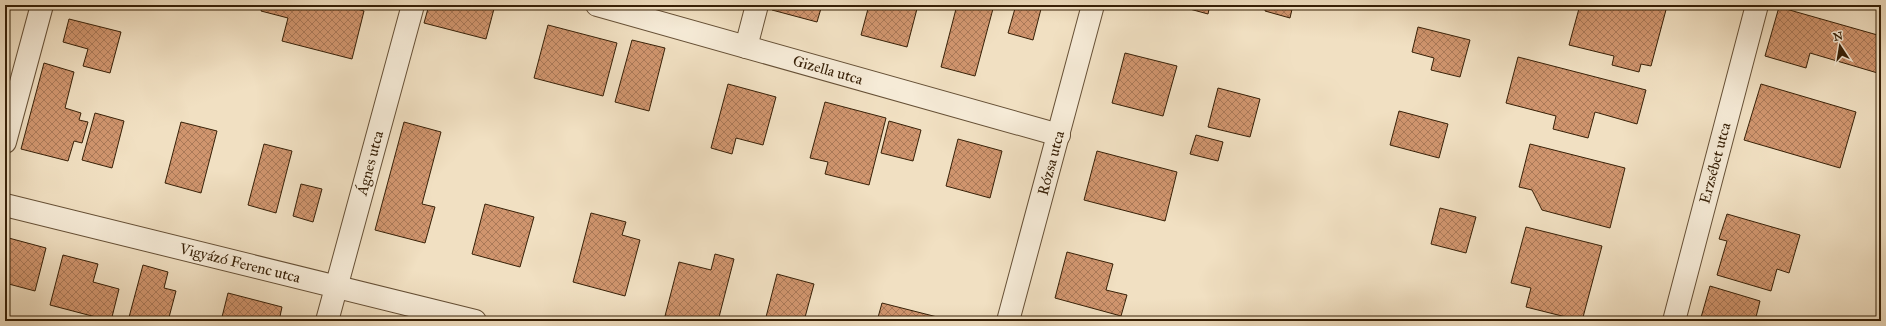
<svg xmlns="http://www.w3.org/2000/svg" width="1886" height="326" viewBox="0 0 1886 326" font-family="'IM FELL Great Primer',serif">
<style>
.building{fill:url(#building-cross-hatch);stroke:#372007}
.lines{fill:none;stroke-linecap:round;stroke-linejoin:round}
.minor-casing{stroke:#665036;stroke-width:24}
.minor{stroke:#f6ebd7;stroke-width:22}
.labels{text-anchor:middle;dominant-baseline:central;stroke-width:3.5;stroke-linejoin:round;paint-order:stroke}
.street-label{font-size:15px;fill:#372007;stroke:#f6ebd7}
</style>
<defs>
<pattern id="building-cross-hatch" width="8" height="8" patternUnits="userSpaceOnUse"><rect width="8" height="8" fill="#d0956e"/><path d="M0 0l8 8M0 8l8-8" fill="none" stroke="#aa7958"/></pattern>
</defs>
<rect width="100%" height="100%" fill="#f1e0c2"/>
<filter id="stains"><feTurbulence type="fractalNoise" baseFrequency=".005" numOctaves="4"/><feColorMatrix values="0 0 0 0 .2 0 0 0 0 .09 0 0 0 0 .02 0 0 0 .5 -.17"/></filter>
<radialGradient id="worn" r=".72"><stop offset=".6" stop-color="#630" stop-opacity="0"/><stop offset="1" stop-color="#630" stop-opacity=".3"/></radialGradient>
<g class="building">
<polygon points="263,5 343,5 364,11 352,59 282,41 288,18 261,11"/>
<polygon points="429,5 495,5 486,39 424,23"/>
<polygon points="773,5 822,5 817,22 772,10"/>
<polygon points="869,5 918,5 907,47 861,35"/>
<polygon points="957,5 994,5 975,76 941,67"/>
<polygon points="1016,5 1042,5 1033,40 1008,33"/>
<polygon points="1175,5 1210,5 1208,14"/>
<polygon points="1266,5 1293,5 1290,18 1265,11"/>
<polygon points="1580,5 1667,6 1651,66 1641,64 1639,72 1612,65 1614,56 1569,45"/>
<polygon points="1779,7 1881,36 1881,74 1810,53 1806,68 1765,56"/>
<polygon points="69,19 121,32 110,73 83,66 88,49 63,42"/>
<polygon points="548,25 617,43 603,96 534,78"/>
<polygon points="1418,27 1470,40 1460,77 1431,70 1434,58 1412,52"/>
<polygon points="632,40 665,48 649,111 615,102"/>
<polygon points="1125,53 1177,66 1163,116 1112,103"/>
<polygon points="1518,57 1646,90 1637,124 1595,112 1588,138 1553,129 1556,116 1506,103"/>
<polygon points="44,63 74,72 65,108 81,113 79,120 88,122 82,143 74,141 68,161 21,149"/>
<polygon points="728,84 776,97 763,145 736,138 732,154 711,148"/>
<polygon points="1761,84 1856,112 1840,168 1744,140"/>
<polygon points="1218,88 1260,99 1250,137 1208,127"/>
<polygon points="825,102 886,118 869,185 825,174 828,162 810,158"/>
<polygon points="1399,111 1448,124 1439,158 1390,145"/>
<polygon points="95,113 124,121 112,168 82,160"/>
<polygon points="889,121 921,130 913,161 881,153"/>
<polygon points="181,122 217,131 201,193 165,183"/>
<polygon points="404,122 441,132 422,204 435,207 425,243 375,230"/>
<polygon points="1196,135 1223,142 1218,161 1190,154"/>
<polygon points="958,139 1002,151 990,198 946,186"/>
<polygon points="264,144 292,151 276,213 248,205"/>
<polygon points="1530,144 1625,168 1610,228 1542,210 1532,190 1519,187"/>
<polygon points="1097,151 1177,172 1165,221 1084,200"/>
<polygon points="301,184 322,189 313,222 293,216"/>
<polygon points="485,204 534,217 520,267 472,254"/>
<polygon points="1440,208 1476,217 1466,253 1431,244"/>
<polygon points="591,213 626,222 622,235 640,240 625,296 573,282"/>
<polygon points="1727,214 1800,235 1789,273 1777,269 1771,291 1717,275 1727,241 1719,239"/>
<polygon points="1526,227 1602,246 1582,321 1526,307 1531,288 1511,283"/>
<polygon points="5,237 46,248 35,291 5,283"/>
<polygon points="1067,252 1113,264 1106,290 1127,295 1121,316 1055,298"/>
<polygon points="715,254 734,259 718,321 684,321 665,316 679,262 711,270"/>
<polygon points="63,255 98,264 93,282 119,289 111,321 50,305"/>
<polygon points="143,265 168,272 164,288 176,291 168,321 128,321"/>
<polygon points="777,274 814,284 804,321 765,321"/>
<polygon points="1710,286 1760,301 1755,321 1700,321"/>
<polygon points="228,293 282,307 279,321 221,321"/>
<polygon points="882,303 953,321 877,321"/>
</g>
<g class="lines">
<defs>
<g id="minor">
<polyline points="597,5 1059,135"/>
<polyline points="746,47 757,5"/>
<polyline points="5,142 42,5"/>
<polyline points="5,205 475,321"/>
<polyline points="327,321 413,5"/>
<polyline points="1008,321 1093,5"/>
<polyline points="1674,321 1757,5"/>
</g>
</defs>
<use href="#minor" class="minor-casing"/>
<use href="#minor" class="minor"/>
</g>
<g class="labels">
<g class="street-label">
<text transform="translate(828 70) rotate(16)">Gizella utca</text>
<text transform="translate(370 163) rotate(-75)">Ágnes utca</text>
<text transform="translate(1051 163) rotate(-75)">Rózsa utca</text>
<text transform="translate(1715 163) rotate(-75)">Erzsébet utca</text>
<text transform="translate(240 263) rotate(14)">Vigyázó Ferenc utca</text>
</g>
</g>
<rect width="1886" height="326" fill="none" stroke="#f1e0c2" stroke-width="20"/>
<rect x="6" y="6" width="1874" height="314" fill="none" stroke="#372007" stroke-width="2"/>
<rect x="10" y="10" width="1866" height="306" fill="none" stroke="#372007"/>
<g transform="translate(1840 46) rotate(348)" stroke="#f6ebd7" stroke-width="3" paint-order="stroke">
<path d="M0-3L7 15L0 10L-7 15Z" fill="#372007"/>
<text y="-6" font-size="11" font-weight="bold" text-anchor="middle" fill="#372007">N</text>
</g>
<rect width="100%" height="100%" filter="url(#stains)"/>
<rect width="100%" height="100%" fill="url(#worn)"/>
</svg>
